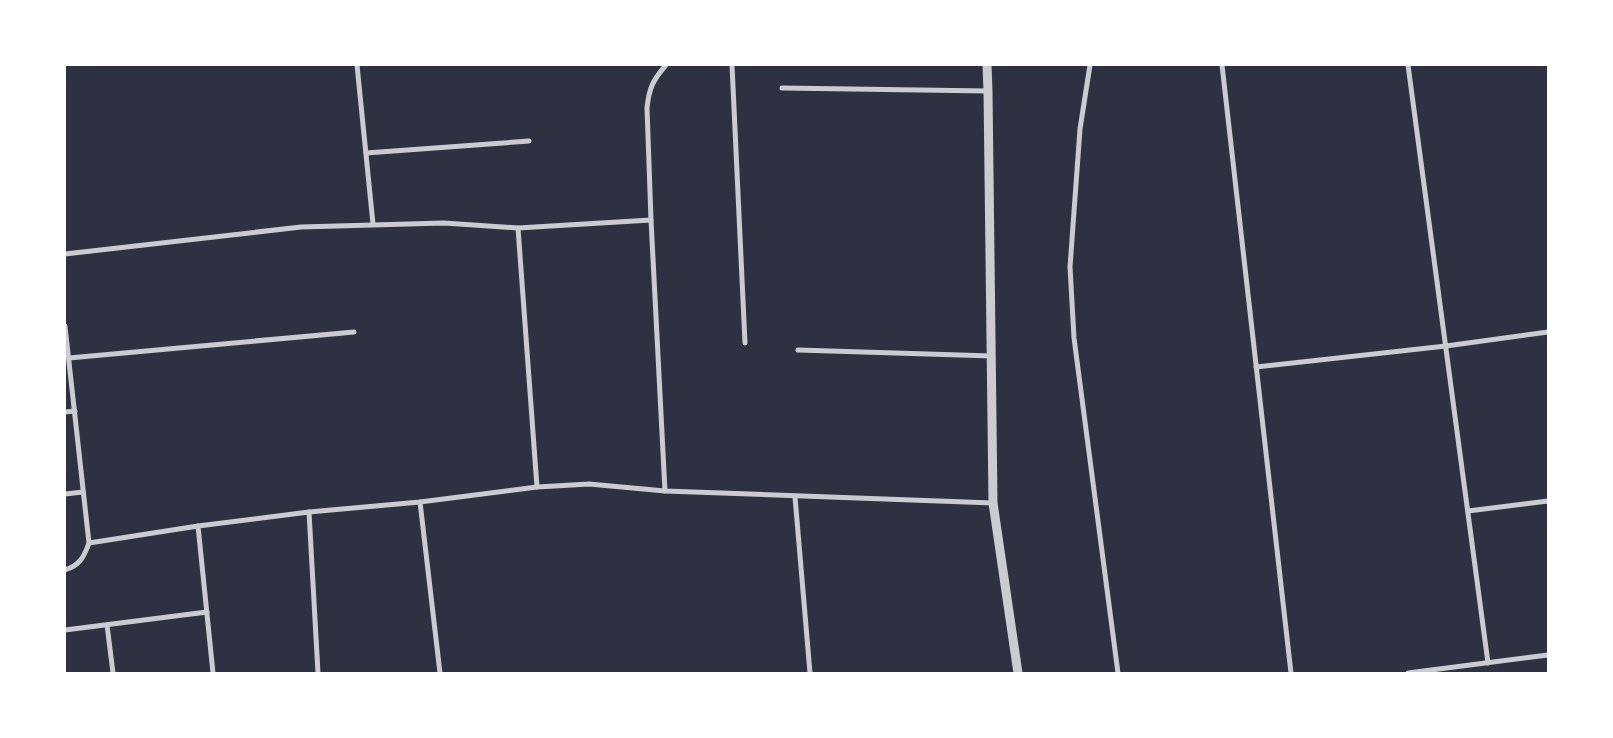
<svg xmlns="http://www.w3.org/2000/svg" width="1613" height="738" viewBox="0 0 1613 738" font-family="Arial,sans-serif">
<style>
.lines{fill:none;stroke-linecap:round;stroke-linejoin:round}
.minor{stroke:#caccd0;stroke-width:5}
.tertiary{stroke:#caccd0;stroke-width:9}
</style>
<rect width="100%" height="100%" fill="#2d3142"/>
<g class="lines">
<g class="minor">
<polyline points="357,65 373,224"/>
<polyline points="732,65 745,343"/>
<polyline points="1090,65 1080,129 1070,267 1074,338 1118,673"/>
<polyline points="1222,65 1291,673"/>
<polyline points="1408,65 1488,663"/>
<polyline points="782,88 988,91"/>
<polyline points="366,153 529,141"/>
<polyline points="518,228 537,487"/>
<polyline points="65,254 301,227 444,223 518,228 651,220"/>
<polyline points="65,326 89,543 198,526 309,512 420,502 537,487 589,484 665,491 993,503"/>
<polyline points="798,350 992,356"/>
<polyline points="69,358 354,332"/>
<polyline points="1256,367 1446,346 1548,332"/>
<polyline points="65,412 75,411"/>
<path d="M665 491 651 220 647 108C649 88 653 80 666 65"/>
<polyline points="65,494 83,492"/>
<polyline points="795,497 810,673"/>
<polyline points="420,502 440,673"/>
<polyline points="1468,511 1548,501"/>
<polyline points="309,512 318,673"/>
<polyline points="198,526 213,673"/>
<path d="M65 570C80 565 84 557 89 543"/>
<polyline points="107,625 113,673"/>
<polyline points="65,630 207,612"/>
<polyline points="1408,673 1548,655"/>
</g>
<polyline class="tertiary" points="987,65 988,91 993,503 1018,673"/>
</g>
<rect width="1613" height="738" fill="none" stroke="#ffffff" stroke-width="132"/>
</svg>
